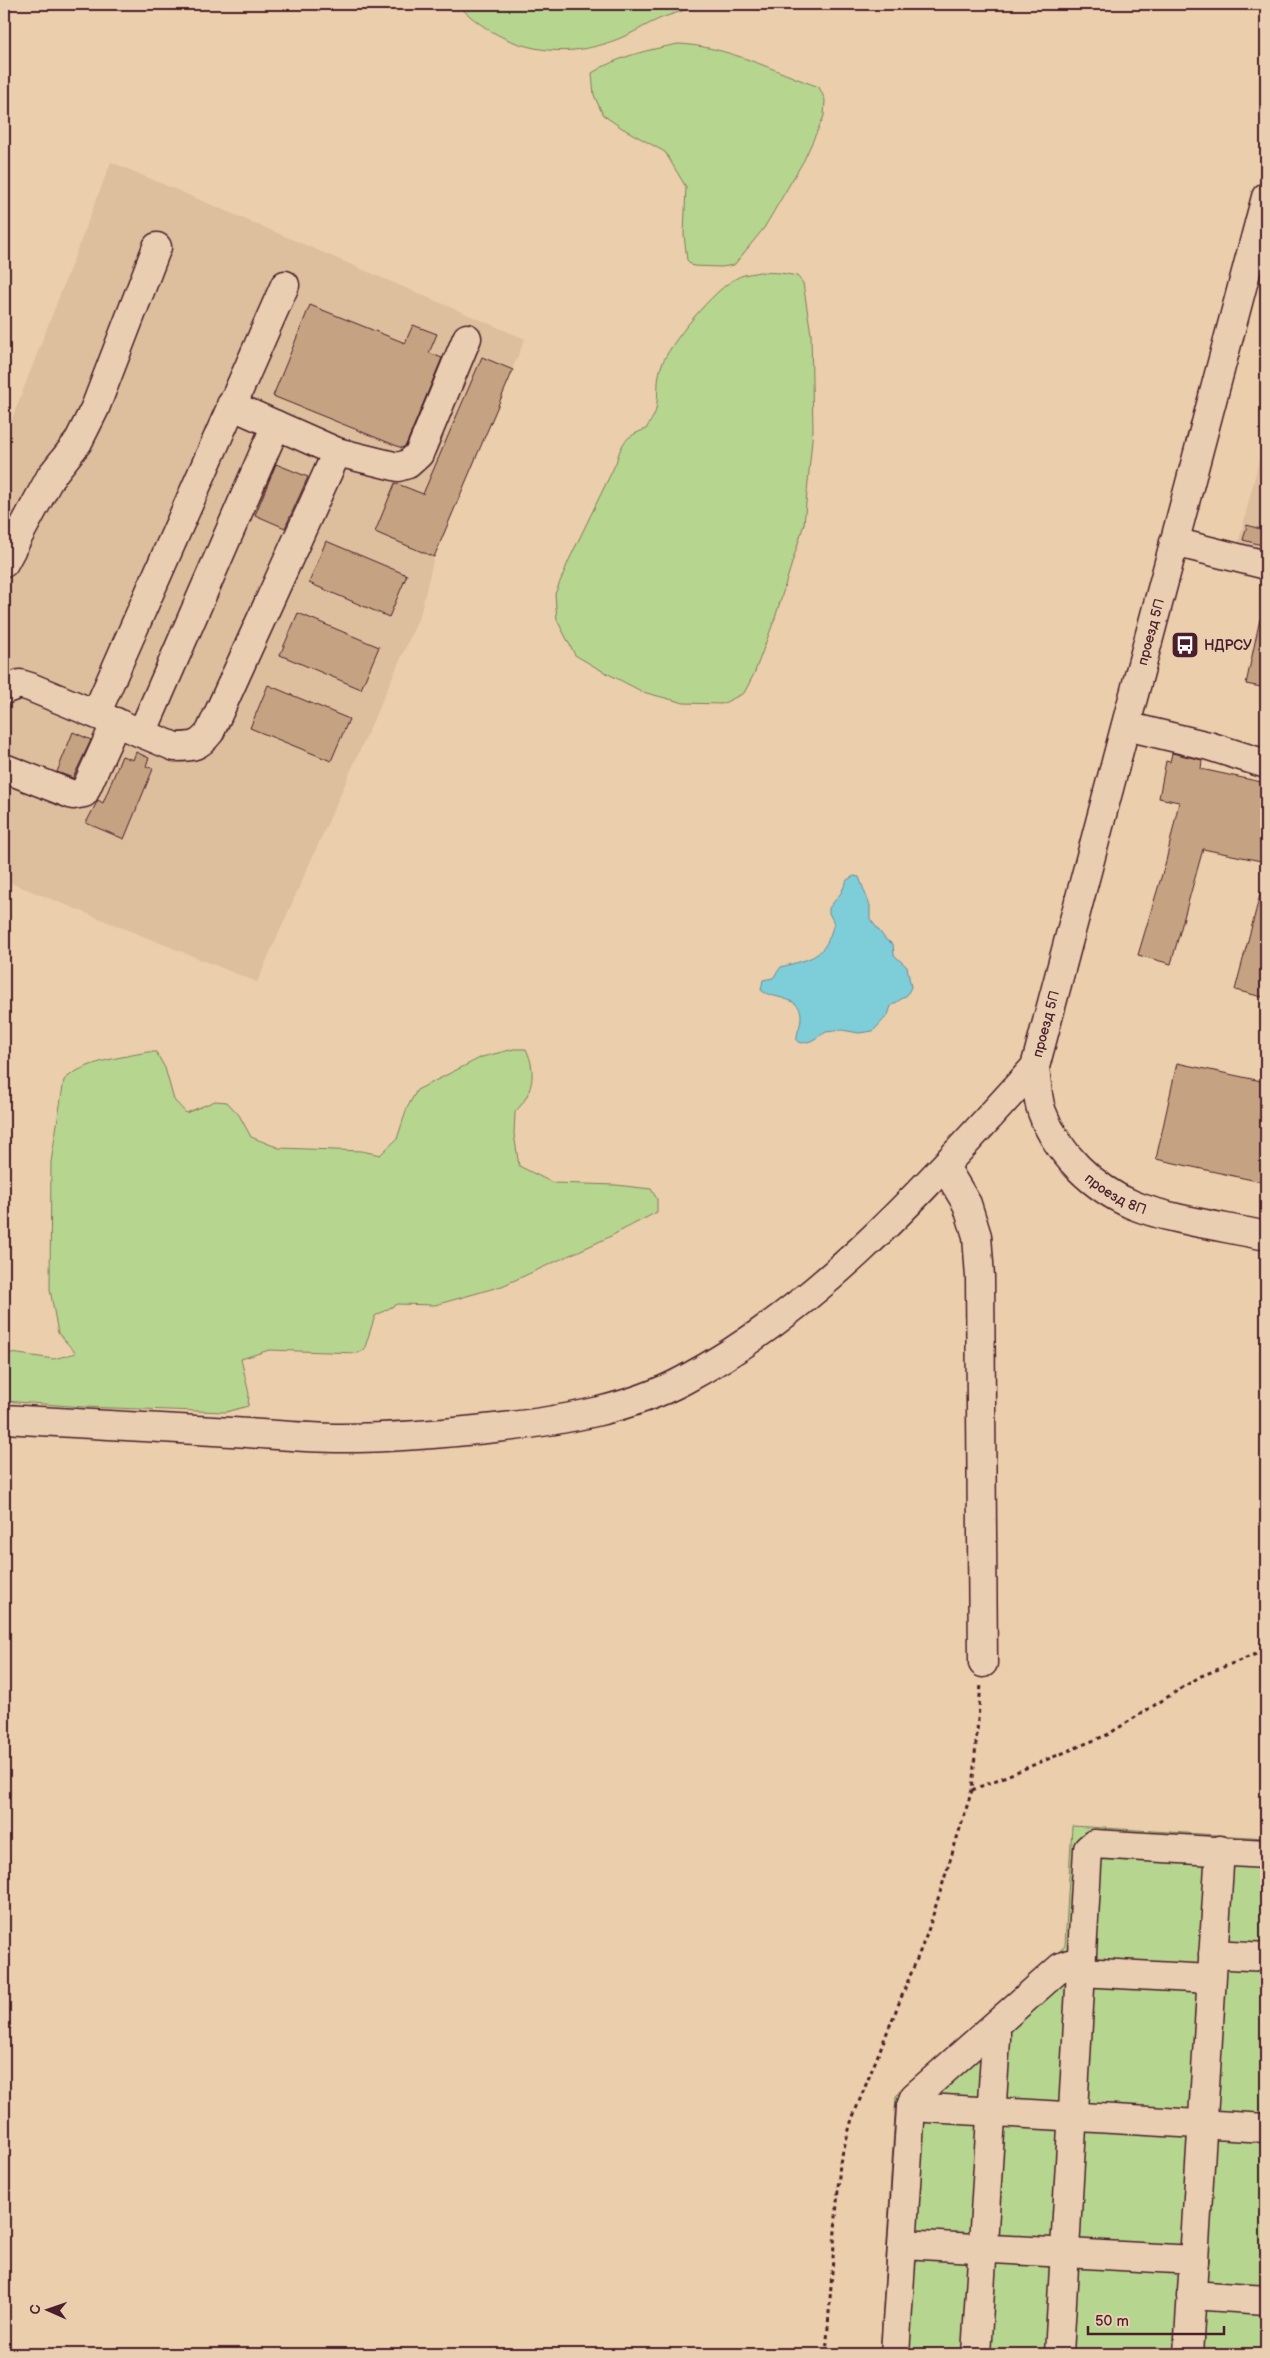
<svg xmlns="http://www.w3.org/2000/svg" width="1270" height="2358" viewBox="0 0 1270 2358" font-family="'Balsamiq Sans',sans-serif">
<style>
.built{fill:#ddbe9d}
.green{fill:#b6d68f;stroke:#807a5d}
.water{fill:#7eceda;stroke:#698894}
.building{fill:#c5a382;stroke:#4a1f2b}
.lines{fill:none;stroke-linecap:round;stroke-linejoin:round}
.minor-casing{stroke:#4a1f2b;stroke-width:31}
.path{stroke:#4a1f2b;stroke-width:3;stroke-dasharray:4 4;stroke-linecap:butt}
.minor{stroke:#eaceb1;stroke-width:28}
.labels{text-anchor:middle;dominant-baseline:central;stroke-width:4;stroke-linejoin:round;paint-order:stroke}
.street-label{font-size:14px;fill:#4a1f2b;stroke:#eaceb1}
.poi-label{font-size:14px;font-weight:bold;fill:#4a1f2b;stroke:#eaceb1;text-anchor:start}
</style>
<rect width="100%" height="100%" fill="#ebceab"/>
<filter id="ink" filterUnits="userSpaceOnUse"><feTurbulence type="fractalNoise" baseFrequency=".02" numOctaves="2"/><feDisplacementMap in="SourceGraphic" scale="10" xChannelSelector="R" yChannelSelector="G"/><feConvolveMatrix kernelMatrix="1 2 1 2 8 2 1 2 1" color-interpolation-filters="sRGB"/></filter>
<g filter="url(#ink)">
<g class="built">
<polygon points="111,162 525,339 434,557 420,615 257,982 4,880 4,440"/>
<polygon points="1266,444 1266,555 1237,549 1262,448"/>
</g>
<g class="green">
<path d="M457 4H719C700 5 677 12 659 19 645 25 632 34 618 39 559 63 501 49 457 4Z"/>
<path d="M678 44C727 46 774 71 819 87L825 100 824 116 804 160 764 228 734 265 721 267 693 266 687 260 684 235 686 187 665 152 622 128 603 115 594 95 592 73C619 56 648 50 678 44Z"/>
<path d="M759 272 781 273 797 276 803 283 811 334 813 429 804 524 775 618 754 674 744 693 722 704 684 703 643 692 597 668 575 655 557 620 555 594 569 560 616 463C622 442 625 437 646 429 649 423 655 416 656 409 659 395 656 381 661 367 668 345 715 288 737 278 743 274 752 274 759 272Z"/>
<path d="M514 1049H526C537 1072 533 1094 515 1112L514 1134 519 1166 553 1183 616 1185 651 1189 657 1199V1212L605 1239 502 1286 435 1305 397 1304 375 1316 364 1350 358 1353 269 1350 241 1359 249 1394 248 1406 226 1412 84 1407 4 1401V1352L54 1359 76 1353 58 1333 50 1289 51 1162 64 1080C85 1061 120 1058 147 1052H156L165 1068 174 1100 186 1113 215 1101 227 1102 239 1115 251 1137 279 1148 362 1151 380 1155 397 1139 407 1108 417 1090 482 1057Z"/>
<polygon points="1072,1826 1266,1838 1266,2354 880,2354 896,2096 1065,1946"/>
</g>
<path class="water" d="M854 876 859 877 870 906V919L886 940 893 944 894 955 907 967 911 987 907 995 891 1006 888 1015 873 1031 859 1033 842 1030 826 1032 811 1041 802 1043 797 1041C796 1033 801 1026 801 1018 803 995 772 1000 761 990L763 980 773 978 781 967C812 958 825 959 834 923L829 913V908L841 893 847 880Z"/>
<g class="building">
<polygon points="310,305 405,343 413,325 437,334 429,353 442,358 406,445 402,448 273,396"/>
<polygon points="482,357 513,370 434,557 375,532 395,483 423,494"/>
<polygon points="276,464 308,477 285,528 255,515"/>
<polygon points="1247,525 1266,531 1266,546 1243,540"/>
<polygon points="326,541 407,575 389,617 309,583"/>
<polygon points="298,613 379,647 361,689 280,655"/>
<polygon points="1260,619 1266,620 1266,688 1246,684"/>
<polygon points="268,685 349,719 331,761 250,728"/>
<polygon points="73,732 91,740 73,778 57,772"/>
<polygon points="136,752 149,758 146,766 153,769 124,839 86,823 98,800 103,803 122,756 133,760"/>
<polygon points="1172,753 1202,760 1201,769 1266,783 1266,836 1261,861 1203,849 1171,964 1138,955 1166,861 1179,802 1159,798 1166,761 1170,762"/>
<polygon points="1261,891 1266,892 1266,998 1235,990"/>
<polygon points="1177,1063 1266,1082 1266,1183 1156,1159"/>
</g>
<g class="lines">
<defs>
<g id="minor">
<path id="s1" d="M1266 197 1035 1067C1037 1081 1037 1099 1042 1112 1057 1153 1093 1188 1133 1205 1170 1220 1226 1227 1266 1236"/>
<polyline points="231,405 337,452 398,467 408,464 419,454 467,338"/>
<polyline points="1174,542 1266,565"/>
<polyline points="4,563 51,476 78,442 95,408 157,247"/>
<path d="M4 690 20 684 30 687 175 747C194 747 199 746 210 732L337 452"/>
<polyline points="96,714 285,285"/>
<polyline points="1126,726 1209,746 1266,764"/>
<polyline points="142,733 276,425"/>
<polyline points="4,768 73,795 84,793 116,722"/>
<polyline points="945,1167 967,1204 977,1236 980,1277 983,1663"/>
<path d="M4 1419C79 1423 155 1427 231 1432 268 1434 305 1438 341 1438 396 1438 451 1433 504 1427 564 1420 630 1409 684 1380 823 1306 930 1182 1035 1067"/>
<polyline points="1213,1954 1266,1957"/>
<polyline points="1080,1972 1211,1979"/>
<polyline points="911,2107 1266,2128"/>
<polyline points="903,2244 1194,2260"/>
<polyline points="1191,2295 1266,2300"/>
<polyline points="895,2354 911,2107 914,2097 1061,1967 1069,1964 1081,1964"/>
<polyline points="976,2354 996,2039 996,2033 992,2029"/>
<polyline points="1059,2354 1088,1849 1094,1844 1266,1854"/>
<polyline points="1188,2354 1220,1850"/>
</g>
</defs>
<use href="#minor" class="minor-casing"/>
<g class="path">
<polyline points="972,1790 1107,1735 1201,1676 1266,1650"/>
<polyline points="826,2354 840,2162 852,2119 927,1934 972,1790 981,1684"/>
</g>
<use href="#minor" class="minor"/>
</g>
</g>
<defs>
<symbol id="bus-square" viewBox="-11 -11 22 22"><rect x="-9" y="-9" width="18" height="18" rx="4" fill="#4a1f2b" stroke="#eaceb1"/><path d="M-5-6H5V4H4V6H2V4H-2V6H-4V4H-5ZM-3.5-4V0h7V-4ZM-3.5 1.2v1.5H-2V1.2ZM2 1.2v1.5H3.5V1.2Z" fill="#fff"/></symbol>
</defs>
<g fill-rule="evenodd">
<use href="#bus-square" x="1169" y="629" width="32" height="32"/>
</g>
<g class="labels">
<g class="street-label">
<text transform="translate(1151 632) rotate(-75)">проезд 5П</text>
<text transform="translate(1046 1024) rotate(-75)">проезд 5П</text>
<text stroke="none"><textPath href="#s1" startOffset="1059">проезд 8П</textPath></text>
</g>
<g class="poi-label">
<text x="1204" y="645">НДРСУ</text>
</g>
</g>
<rect width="1270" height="2358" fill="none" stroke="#eaceb1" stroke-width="20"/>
<rect x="10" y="10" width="1250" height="2338" fill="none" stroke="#4a1f2b" stroke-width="2" filter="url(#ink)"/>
<g transform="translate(48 2310) rotate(272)" stroke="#eaceb1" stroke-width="4" paint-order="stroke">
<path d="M0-4L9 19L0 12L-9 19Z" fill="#4a1f2b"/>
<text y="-8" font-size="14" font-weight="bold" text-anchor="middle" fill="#4a1f2b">С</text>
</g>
<path d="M1088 2326v8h136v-8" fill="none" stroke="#4a1f2b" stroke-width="2.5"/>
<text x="1095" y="2326" font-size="15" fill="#4a1f2b" stroke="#eaceb1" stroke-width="4" paint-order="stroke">50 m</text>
</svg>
